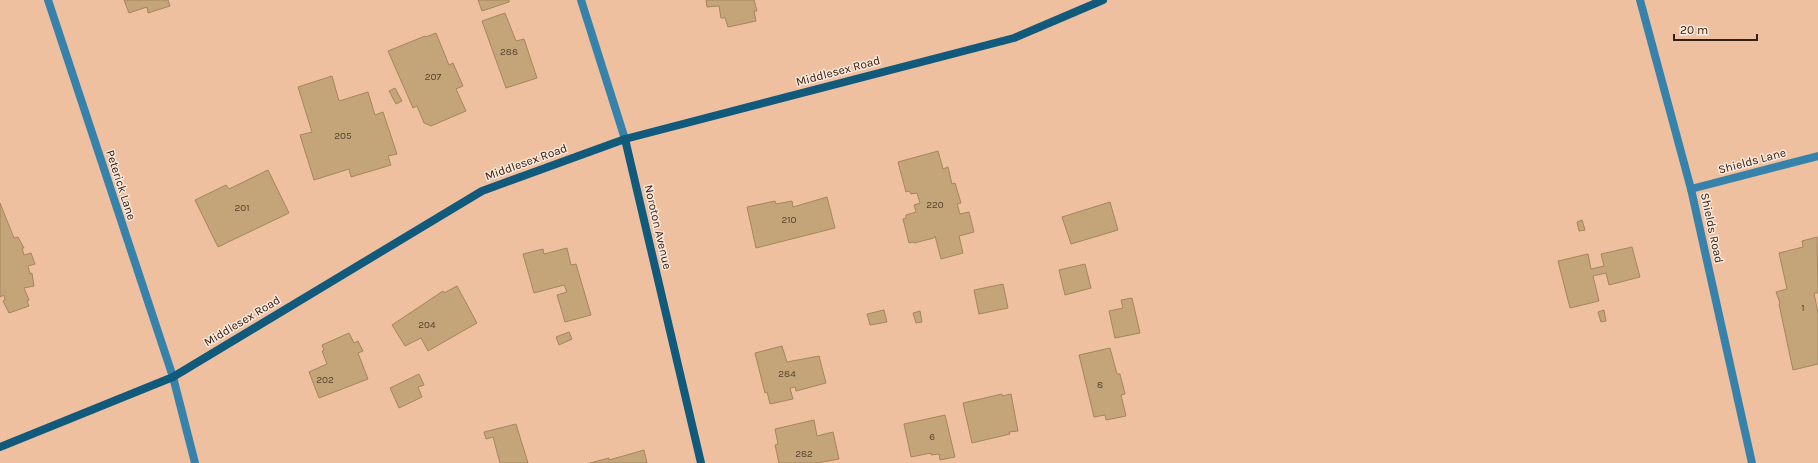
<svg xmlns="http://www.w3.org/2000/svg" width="1818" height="463" viewBox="0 0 1818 463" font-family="Karla,sans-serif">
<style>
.building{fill:#c4a579;stroke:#a4865c}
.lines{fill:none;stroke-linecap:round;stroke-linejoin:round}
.minor{stroke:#3782aa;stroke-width:8}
.secondary{stroke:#115a7c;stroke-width:8}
.labels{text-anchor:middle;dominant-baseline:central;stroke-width:3;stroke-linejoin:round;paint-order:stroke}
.number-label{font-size:10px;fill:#57422e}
.street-label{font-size:12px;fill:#332115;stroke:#fbe8db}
</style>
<rect width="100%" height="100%" fill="#efc0a0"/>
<g class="building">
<polygon points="124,0 168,0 170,6 148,13 147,7 129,13"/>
<polygon points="478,0 509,0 509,2 482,11"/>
<polygon points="706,0 754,0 757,11 754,11 756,21 728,27 725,18 721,18 719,6 707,7"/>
<polygon points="505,13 516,41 524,39 537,78 506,88 482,21"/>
<polygon points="436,33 449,65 453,63 463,86 456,89 466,111 431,126 424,123 417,106 413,108 388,51 425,36 426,37"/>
<polygon points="332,76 339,101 368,92 375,115 383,112 397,154 388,156 391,165 351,177 349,169 314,180 300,135 312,132 298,87"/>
<polygon points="395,88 402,101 396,104 389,91"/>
<polygon points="938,151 943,169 948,167 952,184 955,183 961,203 957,204 960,214 969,212 974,232 959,236 963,253 941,259 935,236 934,238 914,243 913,242 909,243 903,219 906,218 906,215 916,212 914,205 920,203 917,193 911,194 909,191 906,192 898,162"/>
<polygon points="268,170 289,213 218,247 195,200 226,185 229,189"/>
<polygon points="827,197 835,228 756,248 747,207 775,201 776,204 792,201 793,207"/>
<polygon points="1110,202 1118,230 1071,244 1062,217"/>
<polygon points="0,203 14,238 18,237 24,248 22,248 24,255 31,253 35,264 28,266 30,274 32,273 34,286 24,288 29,300 27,301 29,306 9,313 3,301 5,300 4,295 0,297"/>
<polygon points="1582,220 1585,230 1579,231 1577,222"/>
<polygon points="1817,237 1818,293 1814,293 1818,313 1818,364 1793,370 1779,304 1780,303 1776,292 1787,289 1779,253 1803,247 1802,241"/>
<polygon points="1632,247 1640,277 1609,285 1606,273 1593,276 1599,301 1570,308 1558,261 1588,254 1591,269 1604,266 1601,254"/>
<polygon points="567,248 571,265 576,264 591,315 565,322 557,295 567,292 564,285 534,293 523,254 543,249 544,254"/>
<polygon points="1085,264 1091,288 1065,295 1059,270"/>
<polygon points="1003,284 1008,308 979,314 974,290"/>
<polygon points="457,286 477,323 428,351 421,338 405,346 392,325 443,291 444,293"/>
<polygon points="1132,298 1140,333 1115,338 1109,311 1123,308 1121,300"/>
<polygon points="884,310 887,322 870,325 867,314"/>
<polygon points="1604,310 1606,321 1601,322 1598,312"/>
<polygon points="920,311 922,322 916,323 913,313"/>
<polygon points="569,332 572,339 559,345 556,337"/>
<polygon points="349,333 354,343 358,341 363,351 358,353 368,379 319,398 309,372 327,364 322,351 324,350 322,345"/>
<polygon points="782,346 787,362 819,356 826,383 796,391 795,387 790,388 793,399 770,404 767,392 765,393 755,353"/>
<polygon points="1110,348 1117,374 1120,374 1125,394 1121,395 1126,416 1106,420 1105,415 1094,417 1079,355"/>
<polygon points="419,374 424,385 418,387 422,397 399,408 390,388"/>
<polygon points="1002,394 1002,396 1011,394 1018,431 1009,432 1010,434 972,443 963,403"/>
<polygon points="945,415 955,457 940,460 939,454 931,455 931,453 911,457 904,424"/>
<polygon points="814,420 817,436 833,432 839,459 817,463 779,463 775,445 778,444 775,429"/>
<polygon points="516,424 528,463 500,463 493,437 486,439 484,432"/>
<polygon points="644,450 647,463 590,463 609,458 609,460"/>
</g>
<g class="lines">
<g class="minor">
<polyline points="48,0 173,377 195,463"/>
<polyline points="581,0 625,139"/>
<polyline points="1640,0 1691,189 1752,463"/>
<polyline points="1691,189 1818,156"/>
</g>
<g class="secondary">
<polyline points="625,139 701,463"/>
<polyline points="0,447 173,377 482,191 625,139 1014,38 1103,0"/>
</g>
</g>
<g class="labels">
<g class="number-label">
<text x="509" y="52">288</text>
<text x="433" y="77">207</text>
<text x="343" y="136">205</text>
<text x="935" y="205">220</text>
<text x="242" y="208">201</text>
<text x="789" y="220">210</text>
<text x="1803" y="308">1</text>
<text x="427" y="325">204</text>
<text x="787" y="374">284</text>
<text x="325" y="380">202</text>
<text x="1100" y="385">8</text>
<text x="932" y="437">6</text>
<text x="804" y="454">282</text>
</g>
<g class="street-label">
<text transform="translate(838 71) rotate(-15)">Middlesex Road</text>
<text transform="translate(1752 161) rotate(-15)">Shields Lane</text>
<text transform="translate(526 162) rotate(-20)">Middlesex Road</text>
<text transform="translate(121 185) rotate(72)">Peterick Lane</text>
<text transform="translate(658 227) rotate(77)">Noroton Avenue</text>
<text transform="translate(1712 228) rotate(78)">Shields Road</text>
<text transform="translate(242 321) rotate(-31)">Middlesex Road</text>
</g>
</g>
<path d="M1674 34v6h83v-6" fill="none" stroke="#332115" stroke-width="2"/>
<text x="1680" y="34" font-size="12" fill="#332115" stroke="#fbe8db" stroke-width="3" paint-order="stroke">20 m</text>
</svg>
